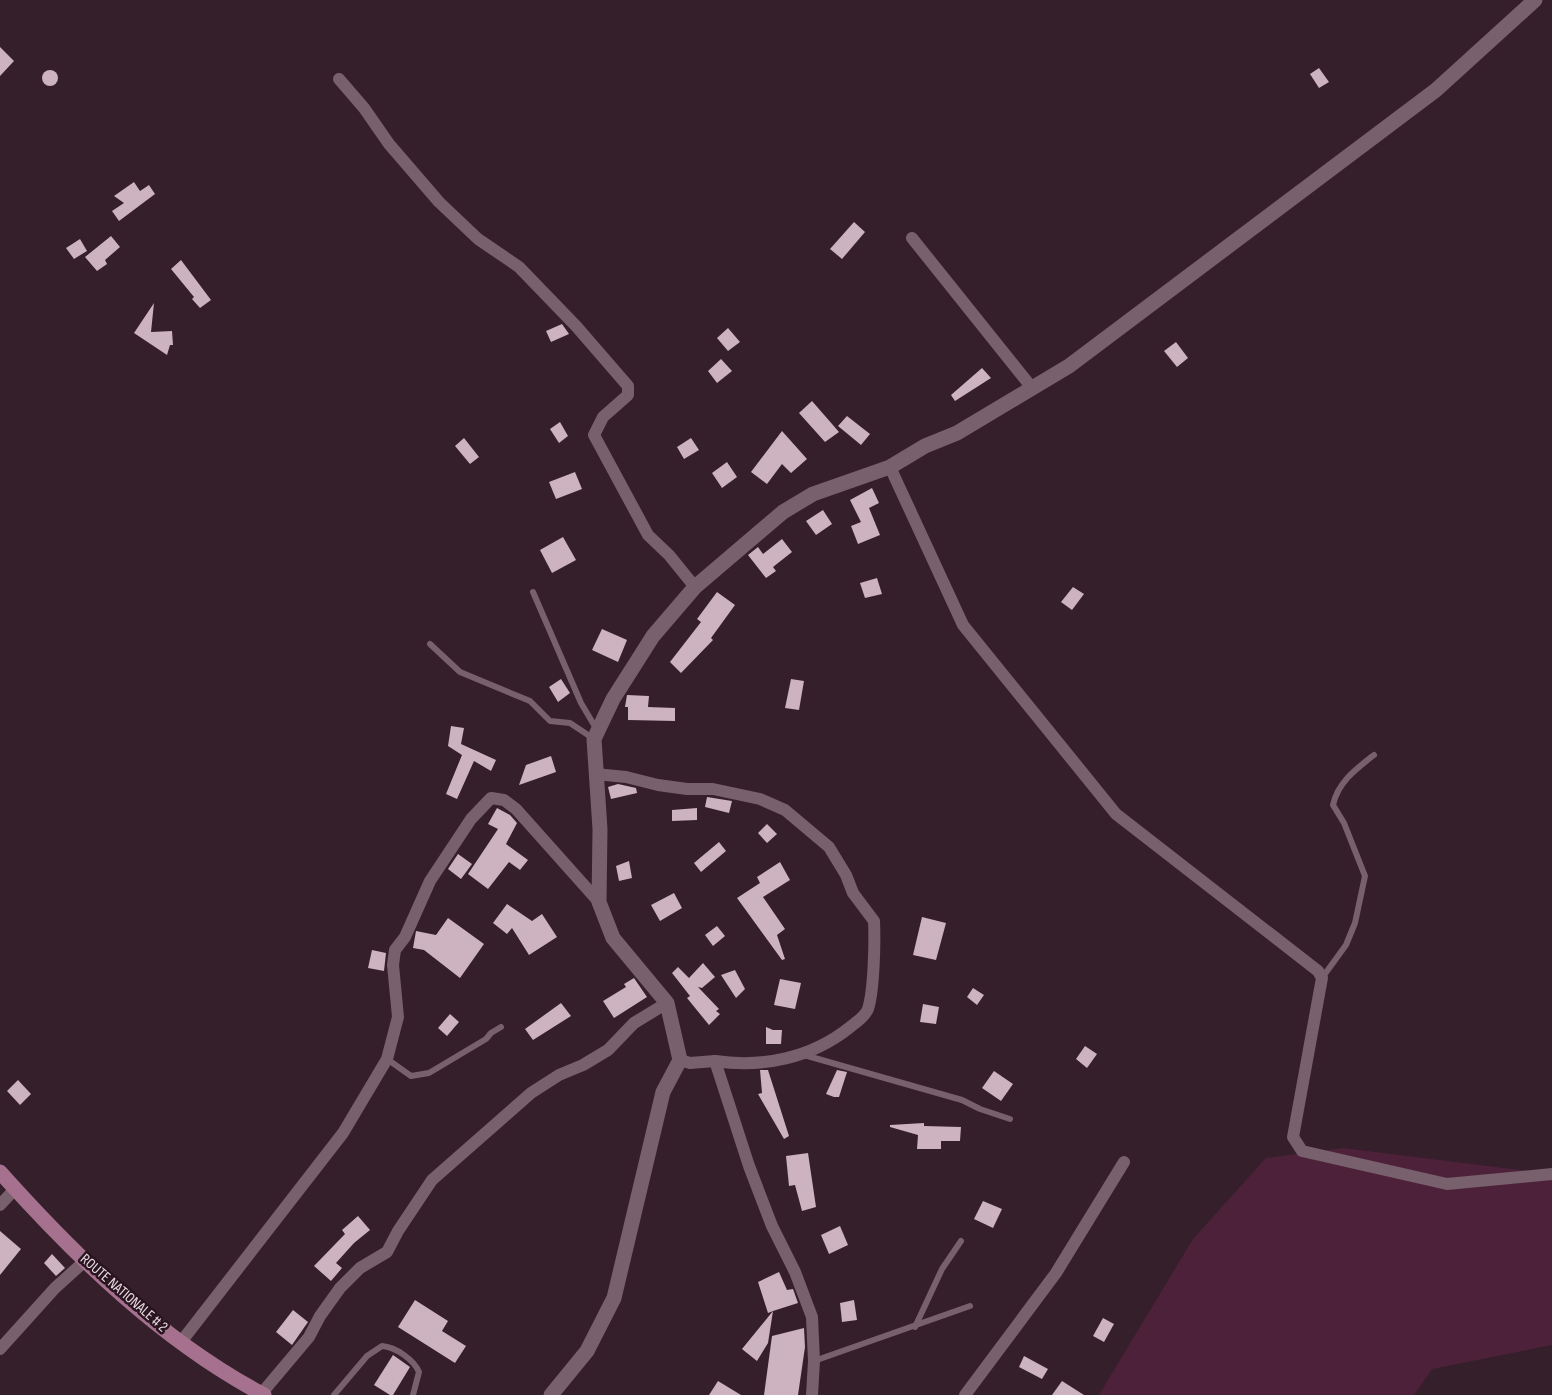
<svg xmlns="http://www.w3.org/2000/svg" width="1552" height="1395" viewBox="0 0 1552 1395" font-family="'Sofia Sans Condensed',sans-serif">
<style>
.green{fill:#4e213b}
.building{fill:#cdb2bf}
.lines{fill:none;stroke-linecap:round;stroke-linejoin:round}
.service{stroke:#78606c;stroke-width:6}
.minor{stroke:#78606c;stroke-width:12}
.tertiary{stroke:#78606c;stroke-width:15}
.primary{stroke:#a6718e;stroke-width:15}
.labels{text-anchor:middle;dominant-baseline:central;stroke-width:5;stroke-linejoin:round;paint-order:stroke}
.street-label{font-size:15px;fill:#eadbe2;stroke:#291520}
</style>
<rect width="100%" height="100%" fill="#341f2a"/>
<polygon class="green" points="1343,1148 1552,1174 1552,1345 1432,1369 1414,1395 1099,1395 1193,1239 1266,1158"/>
<g class="building">
<polygon points="0,47 14,61 0,76"/>
<polygon points="1319,68 1329,82 1319,88 1310,74"/>
<circle cx="50" cy="78" r="8"/>
<polygon points="134,182 140,191 149,185 155,194 119,221 112,211 124,203 114,196"/>
<polygon points="854,222 865,232 842,259 830,249"/>
<polygon points="111,236 120,247 105,260 107,264 97,271 85,257"/>
<polygon points="80,239 87,251 74,259 66,248"/>
<polygon points="181,260 211,300 200,308 192,299 194,297 171,269"/>
<polygon points="154,303 151,332 172,331 173,345 170,345 167,355 134,333"/>
<polygon points="562,324 569,334 551,342 546,331"/>
<polygon points="728,328 740,342 728,351 717,338"/>
<polygon points="1176,342 1188,358 1177,367 1164,351"/>
<polygon points="721,359 732,371 717,383 708,371"/>
<polygon points="982,368 991,378 955,401 951,395"/>
<polygon points="812,401 839,432 825,442 799,413"/>
<polygon points="847,416 870,434 861,445 838,426"/>
<polygon points="560,422 568,436 559,443 550,429"/>
<polygon points="782,431 807,459 791,473 782,464 767,484 751,472"/>
<polygon points="464,438 479,457 470,464 455,446"/>
<polygon points="691,438 699,450 684,459 677,447"/>
<polygon points="727,462 737,477 722,488 712,473"/>
<polygon points="575,472 582,489 556,499 549,482"/>
<polygon points="872,488 879,503 869,508 880,535 858,544 851,526 861,522 850,500"/>
<polygon points="823,510 832,524 816,535 806,521"/>
<polygon points="563,537 576,560 552,573 540,550"/>
<polygon points="782,539 792,552 773,567 776,571 766,578 748,555 758,547 763,554"/>
<polygon points="877,578 882,594 865,598 860,583"/>
<polygon points="1073,587 1084,594 1072,610 1061,602"/>
<polygon points="717,592 735,605 711,638 713,640 681,673 670,662 701,622 697,619"/>
<polygon points="602,629 627,640 618,662 592,650"/>
<polygon points="561,679 570,693 558,702 549,687"/>
<polygon points="791,679 804,681 799,710 785,708"/>
<polygon points="627,695 649,696 648,707 675,708 675,721 628,720 628,707 625,707"/>
<polygon points="451,726 464,728 461,744 496,760 491,771 474,761 457,799 446,794 462,755 448,746"/>
<polygon points="551,756 556,772 519,785 526,765"/>
<polygon points="618,784 636,788 637,793 611,799 608,787"/>
<polygon points="707,797 732,801 729,813 705,807"/>
<polygon points="497,808 510,815 517,823 506,844 528,860 520,870 509,862 488,889 468,874 498,829 488,824"/>
<polygon points="697,808 697,820 672,821 672,810"/>
<polygon points="767,824 777,834 767,843 758,833"/>
<polygon points="719,842 726,851 701,872 694,863"/>
<polygon points="458,854 472,864 461,879 448,869"/>
<polygon points="629,861 632,878 619,881 616,866"/>
<polygon points="780,862 790,880 763,897 785,929 777,935 785,959 782,960 737,898 760,883 757,877"/>
<polygon points="674,893 682,908 660,921 651,905"/>
<polygon points="507,904 532,921 542,914 557,937 529,955 512,928 507,934 493,923"/>
<polygon points="922,917 946,923 936,960 913,955"/>
<polygon points="448,918 484,944 460,978 424,950 413,948 416,931 436,935"/>
<polygon points="717,926 725,936 713,946 705,935"/>
<polygon points="372,950 386,953 384,971 368,968"/>
<polygon points="703,963 715,977 702,988 698,987 719,1009 716,1011 720,1014 709,1025 687,998 690,996 672,973 678,967 689,978"/>
<polygon points="735,970 745,989 736,998 721,975"/>
<polygon points="634,978 647,997 614,1018 603,1001 626,987 624,984"/>
<polygon points="780,979 801,983 795,1009 774,1005"/>
<polygon points="973,988 984,995 977,1005 967,997"/>
<polygon points="561,1003 571,1016 533,1040 525,1029"/>
<polygon points="923,1004 939,1007 936,1024 920,1022"/>
<polygon points="450,1014 459,1022 447,1036 438,1028"/>
<polygon points="766,1027 773,1030 782,1030 781,1044 766,1044"/>
<polygon points="1085,1046 1097,1054 1087,1068 1076,1059"/>
<polygon points="760,1070 768,1070 789,1136 784,1139 758,1094 762,1093"/>
<polygon points="837,1070 847,1072 839,1097 834,1097 826,1094"/>
<polygon points="994,1071 1013,1084 1001,1101 982,1088"/>
<polygon points="18,1080 31,1094 20,1105 7,1091"/>
<polygon points="924,1123 924,1126 961,1127 960,1141 941,1141 941,1149 917,1149 918,1135 890,1127 890,1125"/>
<polygon points="808,1153 816,1207 802,1211 795,1185 789,1186 786,1156"/>
<polygon points="983,1201 1002,1209 993,1228 974,1219"/>
<polygon points="358,1216 370,1230 354,1243 336,1263 342,1268 331,1281 314,1266 345,1234 342,1230"/>
<polygon points="840,1226 848,1245 829,1254 821,1235"/>
<polygon points="0,1231 21,1249 0,1275"/>
<polygon points="52,1254 65,1268 56,1276 44,1263"/>
<polygon points="779,1272 787,1290 793,1289 798,1303 773,1311 768,1343 757,1361 742,1349 773,1311 768,1313 758,1282"/>
<polygon points="415,1300 448,1321 442,1331 466,1346 455,1363 398,1327"/>
<polygon points="854,1300 857,1320 842,1322 840,1303"/>
<polygon points="293,1310 308,1322 292,1345 276,1332"/>
<polygon points="1103,1318 1114,1324 1104,1342 1093,1336"/>
<polygon points="804,1328 805,1347 798,1395 764,1395 772,1336"/>
<polygon points="393,1355 410,1367 393,1395 390,1395 374,1385"/>
<polygon points="1024,1356 1048,1369 1042,1379 1019,1367"/>
<polygon points="718,1381 741,1395 709,1395"/>
<polygon points="1062,1381 1084,1395 1052,1395"/>
</g>
<g class="lines">
<g class="service">
<polyline points="533,592 581,703 597,730"/>
<polyline points="430,644 460,672 530,701 550,721 570,723 594,739"/>
<path d="M1322 978 1346 945 1355 923 1365 876 1344 823 1333 805C1338 782 1356 769 1374 755"/>
<polyline points="804,1055 962,1100 980,1109 1010,1119"/>
<polyline points="387,1059 411,1076 429,1073 486,1039 491,1033 501,1027"/>
<polyline points="915,1327 942,1269 961,1241"/>
<polyline points="814,1361 970,1306"/>
<path d="M334 1395 367 1356 382 1346C396 1347 414 1360 419 1372L413 1395"/>
</g>
<g class="minor">
<polyline points="339,79 364,108 389,144 439,202 478,239 519,267 576,326 628,386 628,395 603,417 594,435 648,535 669,555 695,587"/>
<polyline points="912,238 1033,389"/>
<polyline points="890,467 963,625 1116,814 1318,971 1322,978 1293,1137 1302,1151 1447,1184 1552,1174"/>
<path d="M595 774 626 777 658 785 687 789H713L760 799 785 810 829 847 846 875 853 893 874 921C875 942 874 990 868 1009 865 1017 855 1023 849 1028 811 1058 763 1068 715 1061"/>
<polyline points="680,1060 690,1063 715,1061 749,1166 772,1226 795,1272 812,1317 814,1361 812,1395"/>
<polyline points="0,1205 15,1189"/>
<polyline points="181,1342 343,1133 387,1059 398,1017 393,965 395,950 405,937 430,881 471,819 491,798 504,800 516,809 599,902"/>
<polyline points="0,1349 55,1288 86,1260"/>
<polyline points="261,1394 309,1337 320,1316 340,1288 360,1268 387,1252 398,1231 432,1180 531,1093 559,1075 583,1065 608,1050 634,1023 667,1003"/>
<polyline points="965,1395 1056,1273 1124,1162"/>
</g>
<polyline class="tertiary" points="551,1395 587,1351 614,1298 663,1092 680,1060 667,1003 613,938 599,902 600,829 594,739 613,699 653,636 695,587 783,512 813,494 890,467 925,446 957,433 1069,366 1436,90 1535,0"/>
<path class="primary" d="M0 1172C76 1257 162 1341 264 1395"/>
</g>
<g class="labels">
<g class="street-label">
<text transform="translate(124 1293) rotate(41)">ROUTE NATIONALE # 2</text>
</g>
</g>
</svg>
